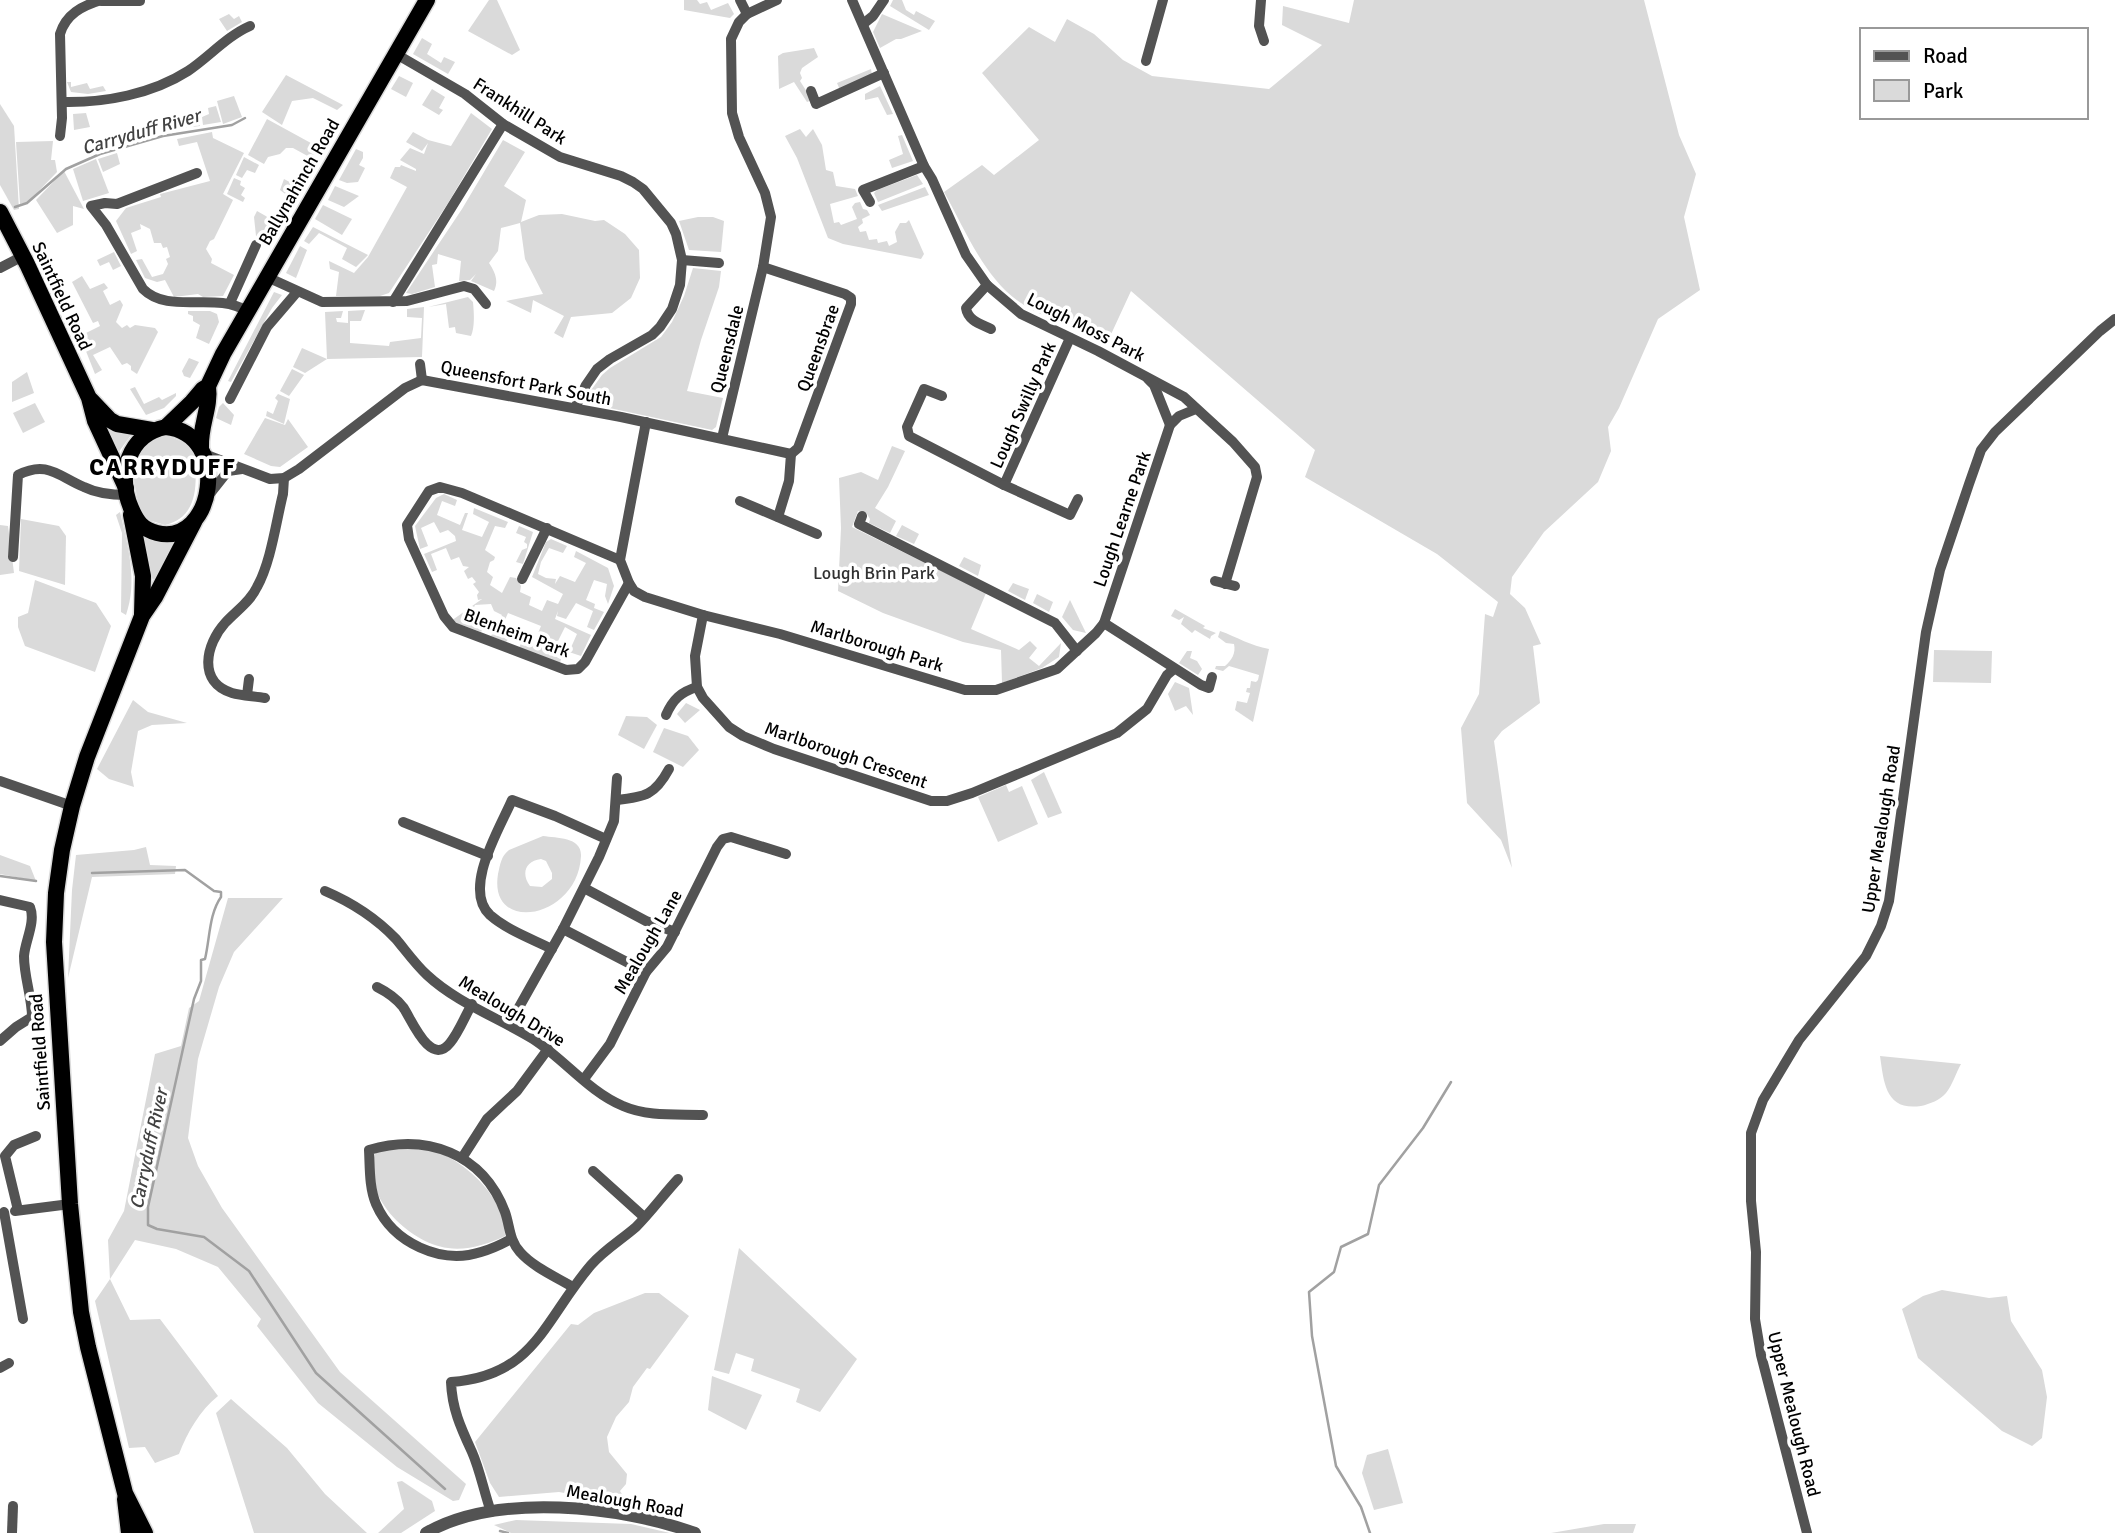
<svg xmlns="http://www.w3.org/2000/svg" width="2115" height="1533" viewBox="0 0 2115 1533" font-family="Signika,sans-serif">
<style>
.green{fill:#dadada;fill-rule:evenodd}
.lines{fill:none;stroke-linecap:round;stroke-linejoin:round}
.stream{stroke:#a1a1a1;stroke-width:2.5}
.trunk-casing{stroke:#dbdbdb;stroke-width:19}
.minor{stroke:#535353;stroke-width:10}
.tertiary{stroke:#535353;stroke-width:12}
.trunk{stroke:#000;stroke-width:16}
.labels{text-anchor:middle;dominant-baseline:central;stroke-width:7;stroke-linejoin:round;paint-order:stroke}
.street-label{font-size:18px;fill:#000;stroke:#fff}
.park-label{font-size:18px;fill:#313131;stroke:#fff}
.water-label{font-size:19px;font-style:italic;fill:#424242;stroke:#fff}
.district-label{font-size:24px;font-weight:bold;letter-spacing:2px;fill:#000;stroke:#fff}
</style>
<rect width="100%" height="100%" fill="#fff"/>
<g class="green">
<polygon points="489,0 497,0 520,50 512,55 468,31"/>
<polygon points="684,0 697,0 700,4 707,2 711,10 728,3 734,14 730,18 684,10"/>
<polygon points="893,0 902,0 906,10 914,15 916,11 935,21 929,30 890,6"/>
<path d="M1354 0H1644L1679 135 1696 174 1684 217 1700 290 1658 319 1619 408 1608 427 1611 451 1598 482 1544 532 1512 577 1510 594 1525 608 1541 644 1533 646 1540 703 1502 731 1494 741 1512 868 1501 840 1467 803 1461 728 1479 694 1485 614 1493 617 1498 602 1437 554 1305 477 1315 450 1131 291 1107 343C1080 329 1050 321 1024 305 985 281 966 231 944 192L982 165 994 175 1039 140 982 73 1029 27 1055 42 1067 19 1094 34 1123 60 1152 76 1269 89 1322 45 1282 25 1283 6 1349 23Z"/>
<polygon points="229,14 234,19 239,16 242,22 227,31 219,19"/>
<polygon points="882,14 922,31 901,39 896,39 880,48 873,32"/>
<polygon points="422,38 432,44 427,54 441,63 444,57 455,62 448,74 413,54"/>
<polygon points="814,48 818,57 802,68 800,73 802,78 800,81 812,100 807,102 794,82 779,89 778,56 783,53"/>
<polygon points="871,69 872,75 840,90 837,83"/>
<polygon points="286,75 343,105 337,110 313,98 292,101 282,125 262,112"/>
<polygon points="399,76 413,83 406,97 391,89"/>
<polygon points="67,82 71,82 71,87 87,83 90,89 103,86 106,91 88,94 71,92"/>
<polygon points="880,86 893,114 887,115 878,97 865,100 865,94"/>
<polygon points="432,89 445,97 439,108 443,110 439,115 422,105"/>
<polygon points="234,96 242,117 223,124 217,101"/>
<polygon points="0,104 14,126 19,209 14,210 0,185"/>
<polygon points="216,106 221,122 203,125 202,117 209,114 208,108"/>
<polygon points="86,113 90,127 74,130 73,114"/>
<polygon points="471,113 492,129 448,203 389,293 380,296 336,296 339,272 330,269 329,261 354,273 368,257 407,187 390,178 395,167 400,167 401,165 416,171 416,169 400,160 410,148 424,154 428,143 422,151 406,142 413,132 428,140 451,146"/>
<polygon points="197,114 200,126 184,128 180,117"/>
<polygon points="267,119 320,148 313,159 293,148 286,148 280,154 268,157 264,164 248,155"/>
<polygon points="800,129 806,137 813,129 822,145 826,170 833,172 836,186 855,189 858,196 830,204 834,223 839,222 841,225 857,219 852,207 855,203 860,202 863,209 867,210 870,215 862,219 863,223 858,227 860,232 866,231 869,240 877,239 878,243 887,241 889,246 897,242 895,232 900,223 906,223 909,220 924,254 921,259 843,244 828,238 797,158 785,136"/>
<polygon points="212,132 213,138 244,153 223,194 233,200 214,239 210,241 206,249 212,259 211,263 234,275 223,296 203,297 198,294 174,297 165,280 157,282 145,278 136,260 142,259 152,277 163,274 168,264 166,259 170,257 167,247 163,248 161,243 154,243 150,229 140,224 141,229 131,233 137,251 131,254 116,221 126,208 161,197 160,194 210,181 197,142 179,146 177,139"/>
<polygon points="902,135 913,161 892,168 889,160 903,154 898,136"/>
<path d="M503 140 525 152 504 186 526 200 521 222 539 215 562 214 595 221 604 220 625 234 639 250 640 278 631 298 612 313 571 317 563 338 554 333 564 316 533 300 531 313 506 301 543 294 525 259 520 223 501 228 498 251 489 263C495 272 499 281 494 291L471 281 476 274 470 280 459 281 461 261 438 254 437 264 432 265 435 287 412 294 406 293 462 209Z"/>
<polygon points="53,141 51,160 55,160 57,172 28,202 20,204 16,142"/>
<polygon points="356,149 363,152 363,158 359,165 365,168 358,182 347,183 339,180"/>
<polygon points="117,153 120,164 103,172 98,159"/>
<polygon points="244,157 259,165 255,173 247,170 242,178 236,175"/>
<polygon points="96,159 109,193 83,201 73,169"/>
<polygon points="64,171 84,209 73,206 73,225 57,233 36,200"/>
<polygon points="917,175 923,184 878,202 874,193 877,190"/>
<polygon points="234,178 241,181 240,185 245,188 241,195 245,198 243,202 227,194"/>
<polygon points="284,179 299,187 292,199 280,190"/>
<polygon points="335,186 359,196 344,207 328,200"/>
<polygon points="925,187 929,195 882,211 878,205"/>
<polygon points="323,205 352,219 342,235 315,219"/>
<polygon points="257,211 278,223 266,244 256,236 254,217"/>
<polygon points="698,217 713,217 724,221 721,252 689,250 679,221"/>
<polygon points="313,227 368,255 356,267 342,259 347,248 319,233 309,244 304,241"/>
<polygon points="300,246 307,250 296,278 286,273"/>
<polygon points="114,252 121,266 113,270 109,262 100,266 97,260"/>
<polygon points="693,268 721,271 719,287 701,340 687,391 723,398 716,427 712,430 586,403 584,400 602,375 610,368 661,337 672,322 684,296"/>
<polygon points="82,276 90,289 104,283 108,288 103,291 110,305 120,300 123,305 116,322 122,328 127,325 130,328 135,325 155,328 158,332 137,374 131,370 131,366 127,363 122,365 110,347 93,355 102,370 95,374 80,336 100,326 98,321 93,323 72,282"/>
<polygon points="274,292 282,295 272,308 231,382 228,381"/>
<path d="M468 297 473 302C474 313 475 327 471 336L456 333 455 327 449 328 446 304 428 307Z"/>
<polygon points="424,307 422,357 327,359 305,373 293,367 302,348 327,359 325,312 343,311 341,318 336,318 337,322 348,323 348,311 365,310 361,321 350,321 350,343 389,346 390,342 421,338 422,318 407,317 407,309"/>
<polygon points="188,311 210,311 217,314 219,322 209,344 196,338 200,325 193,321 193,316 188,314"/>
<polygon points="189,358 199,362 190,378 184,376 182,371"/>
<polygon points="292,369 304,375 289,396 280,391"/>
<polygon points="27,372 34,393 12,402 12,382"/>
<polygon points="135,387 144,404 159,397 162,400 176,393 176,396 164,408 146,415 130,389"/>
<polygon points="278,394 290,399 284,424 266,416 267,411 273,414 278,401 275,398"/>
<polygon points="35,403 45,422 23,433 13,413"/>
<polygon points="223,403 234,415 231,425 216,418 219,407"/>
<polygon points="101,418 134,431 118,453"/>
<polygon points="265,418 285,425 288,419 308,447 280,467 271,466 244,454"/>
<path d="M166 435 183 442 194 452C197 480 200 517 165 525L145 519 139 510 132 468 147 440Z"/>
<polygon points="892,446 905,451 888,487 875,508 896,521 890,533 869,523 870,519 867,514 858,511 852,527 986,593 971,629 1019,650 1030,641 1037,648 1029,658 1039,666 1061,643 1059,657 1042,668 1002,683 1001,650 963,642 883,613 838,591 841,528 839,478 861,472 878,480"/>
<polygon points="444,494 457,500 455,506 442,501 437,515 460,525 465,513 468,513 462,530 482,537 489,522 473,514 474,508 508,522 505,528 495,526 485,550 495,557 494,560 490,562 487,572 493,577 490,585 502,593 510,577 516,578 521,586 520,592 531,597 529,605 542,611 547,600 558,604 563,594 532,577 546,542 551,539 567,546 563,553 549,548 541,562 538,574 546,578 556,579 555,584 560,576 575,582 586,563 574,557 576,551 608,568 614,586 608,604 605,596 607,584 594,580 586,600 595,604 594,608 604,612 594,630 587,627 593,611 576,603 566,619 557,616 558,611 555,619 591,635 581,656 569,652 577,634 565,627 556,645 548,641 543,650 561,659 560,663 519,648 522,641 533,645 541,626 508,613 500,631 511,636 506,642 491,636 502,615 494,611 491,604 475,605 470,616 486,624 481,632 451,621 482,599 478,600 477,595 479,592 473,584 476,582 472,577 468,579 464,571 469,567 463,566 459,557 451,560 446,548 431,554 437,570 432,572 424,554 456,541 455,536 448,530 440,533 434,522 421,528 428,546 420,549 415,526 436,498"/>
<path d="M120 512C128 547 138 581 126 615L121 612 122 533 116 515Z"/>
<polygon points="21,519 59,526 66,536 65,585 19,571"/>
<polygon points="0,525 8,526 14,573 0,575"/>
<polygon points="902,525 919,534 914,544 896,536"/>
<polygon points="519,526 533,532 523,564 516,562 522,550 527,548 527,544 524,542 526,537 516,533"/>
<polygon points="140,536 153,541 177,543 157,578 153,579 147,574"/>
<polygon points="964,557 981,565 978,576 959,566"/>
<polygon points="35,580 96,603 111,626 95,672 25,646 18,627 18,617 28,613"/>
<polygon points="1013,583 1029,589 1025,600 1008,591"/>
<polygon points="1037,594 1053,602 1049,612 1033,603"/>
<polygon points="1070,600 1086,633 1073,630 1062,617"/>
<polygon points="1175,609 1205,626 1203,628 1216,633 1211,636 1210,639 1195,630 1192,633 1181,624 1184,617 1179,620 1171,616"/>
<path d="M1220 631C1237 637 1251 646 1269 649L1253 722 1235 710 1237 701 1247 703 1250 693 1246 692 1247 688H1250L1251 681 1256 682 1258 680 1259 675 1229 666 1223 671 1215 669 1216 666H1225C1232 660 1236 653 1234 644L1226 643 1218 637Z"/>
<polygon points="1934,650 1992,651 1991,683 1933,682"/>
<polygon points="1187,651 1192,651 1190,658 1197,661 1202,669 1198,675 1179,663"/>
<polygon points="1175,682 1189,688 1193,715 1186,706 1175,711 1168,694"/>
<polygon points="133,700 148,712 187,723 152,725 138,731 131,772 134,787 109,779 97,769"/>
<polygon points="686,703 700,710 685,723 677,714"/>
<polygon points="626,716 647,717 657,725 644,749 618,735"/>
<polygon points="664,728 688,736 699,750 683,767 653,752"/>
<polygon points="1044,772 1062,813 1048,818 1031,780"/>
<polygon points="1006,785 1009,792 1022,786 1038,824 998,842 978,797"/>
<path d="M543 836C557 838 582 837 581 856 578 919 488 935 498 874 500 865 501 856 509 850ZM541 859 546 861 552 873V879L542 887 530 886C521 874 525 861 541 859Z"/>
<polygon points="146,847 150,865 176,866 175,874 92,877 68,978 72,890 76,855 134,850"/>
<polygon points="0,855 30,866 36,881 0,874"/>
<path d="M228 898H283L234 952 219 987 198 1059 188 1138 198 1166 222 1208 340 1372 466 1484 459 1500 453 1501 397 1467 318 1403 257 1326 261 1319 218 1267 176 1249 135 1240 110 1279 130 1320 160 1319 218 1396C200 1410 187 1433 179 1454L155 1463 145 1447 129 1448 95 1301 110 1279 108 1240 124 1211 155 1054 181 1046 189 1008 199 1001Z"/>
<path d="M1880 1056 1961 1064C1956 1073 1952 1086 1946 1093 1940 1100 1930 1104 1921 1106 1886 1111 1884 1084 1880 1056Z"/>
<path d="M393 1149C405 1149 419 1147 431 1150 464 1159 507 1199 505 1236 489 1244 466 1251 448 1248 409 1243 358 1194 376 1152Z"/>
<polygon points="739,1248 857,1359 820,1412 796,1402 800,1389 751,1371 754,1359 736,1353 729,1374 714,1370"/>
<polygon points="1942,1290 1989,1298 2007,1296 2011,1321 2042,1370 2047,1397 2042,1438 2032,1446 2002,1431 1918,1358 1902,1309 1923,1296"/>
<polygon points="645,1293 659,1293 689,1316 650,1369 647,1368 633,1387 629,1402 616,1417 607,1437 609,1452 627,1474 626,1484 620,1491 629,1505 559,1492 499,1497 490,1483 475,1442 571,1324 578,1325 594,1313"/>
<polygon points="712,1376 762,1395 746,1430 708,1410"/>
<polygon points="231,1399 287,1448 325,1494 367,1533 254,1533 216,1413"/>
<polygon points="1388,1449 1403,1503 1374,1510 1362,1473 1367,1455"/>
<polygon points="402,1481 432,1501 435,1511 401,1533 378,1533 404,1509 397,1482"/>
<polygon points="516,1520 631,1524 670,1533 511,1533 494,1525"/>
<polygon points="1604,1524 1636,1524 1633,1533 1551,1533"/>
</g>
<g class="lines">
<g class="stream">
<polyline points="15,207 27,203 66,169 100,154 163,136 232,125 245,118"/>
<path d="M92 873 185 870 214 891 221 892V897C209 914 210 938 205 959L201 960V981L194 999 148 1207V1225L157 1229 204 1237 249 1271 316 1373 445 1489"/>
<polyline points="0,876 36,881"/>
<polyline points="500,1531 508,1533"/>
<polyline points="1370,1533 1361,1507 1336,1466 1312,1336 1309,1292 1334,1272 1341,1247 1368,1234 1379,1185 1423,1128 1451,1082"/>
</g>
<defs>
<g id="trunk">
<polyline points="0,212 27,264 89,398 95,421 126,488"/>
<polyline points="91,400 110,420 117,424 152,430"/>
<polyline points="166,427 192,402 203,389 208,386 223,354 427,0"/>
<path d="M166 427C232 434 214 547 157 533 142 529 137 522 131 508 117 475 128 434 166 427Z"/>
<path d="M201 447C200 425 211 407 208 386"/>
<polyline points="131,515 143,576 142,614"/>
<polyline points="125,1499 129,1533"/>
<polyline points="145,1533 125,1493 88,1347 81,1312 70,1204 54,942 56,893 62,850 72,806 87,757 142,616 155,597 194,522"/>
</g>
</defs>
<use href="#trunk" class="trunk-casing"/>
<g class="minor">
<polyline points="740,0 747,14"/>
<polyline points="852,0 924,166 932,179 966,255 987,285 1021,314 1098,351 1184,397 1233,442 1255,467 1257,477 1225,584"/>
<polyline points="1261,0 1259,26 1264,41"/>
<polyline points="101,1 140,1"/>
<polyline points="863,24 873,16 884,0"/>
<polyline points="396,54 465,94 503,124 560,157 621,176 633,182 643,189 671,223 676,234 682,260 680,285 672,309 660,327 652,335 610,359 597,369 586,385 575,408"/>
<polyline points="1146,61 1163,0"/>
<polyline points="811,91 816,104 884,73"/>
<path d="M62 102C105 103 152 94 188 71 209 57 227 36 250 26"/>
<path d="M60 136 62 118 60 34C66 14 82 6 101 0"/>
<path d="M197 173 117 204 105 203 91 206 106 225 143 289C169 315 215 291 247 311"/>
<polyline points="870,202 863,190 924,166"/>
<polyline points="682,260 719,263"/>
<polyline points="763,267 845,294 851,298 851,304 798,448 791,454"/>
<polyline points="0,268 23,256"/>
<polyline points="267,277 322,302 407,301 464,286 474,289 486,304"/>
<path d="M987 285 966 308C968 321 981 324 991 329"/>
<polyline points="393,302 503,124"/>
<polyline points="230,303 256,245"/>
<polyline points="420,364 422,380"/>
<polyline points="1148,379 1154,385 1170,425"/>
<polyline points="942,396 924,389 907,427 909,436 1004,485 1070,338"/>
<polyline points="230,399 267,327 297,292"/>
<polyline points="646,422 620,560 629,583 634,591 645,597 703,615 780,634 965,690 996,690 1057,669 1096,633 1104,623 1170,425 1179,416 1196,409"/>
<polyline points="722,438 763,267 771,217 765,193 739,137 732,113 731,39 739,22 747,14 777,0"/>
<polyline points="204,454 270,479 284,478 299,469 405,388 422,380 621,417 791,454"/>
<polyline points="1004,485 1070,515 1078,499"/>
<polyline points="209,495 228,471 242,469"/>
<polyline points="740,501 817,534"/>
<polyline points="862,516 859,524 1055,623 1077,651"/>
<polyline points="778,517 789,481 791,454"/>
<path d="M13 557 18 475C47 460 58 476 84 487 98 494 112 495 127 495"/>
<polyline points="620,560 462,493 440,487 429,491 407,525 409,539 444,616 453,627 566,670 578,669 585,662 629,583"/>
<polyline points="522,579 547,528"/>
<polyline points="1215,581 1235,586"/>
<polyline points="703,615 695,656 697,687 703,698 729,727 743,736 774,749 931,801 947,801 972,793 1117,733 1147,709 1167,675 1174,669"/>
<polyline points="1104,623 1201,685 1209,688 1212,677"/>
<polyline points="247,695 249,679"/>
<path d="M265 698C254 696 242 696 232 693 197 682 206 644 225 623 236 611 250 602 257 587 271 562 276 522 283 494L284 478"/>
<path d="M666 715C673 699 681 692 697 687"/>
<polyline points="0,781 72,806"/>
<path d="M617 800C645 797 655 795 669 769"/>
<polyline points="403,822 488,856"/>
<polyline points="584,888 646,921 675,932"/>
<path d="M325 891C353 903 375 917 396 939 406 951 416 965 427 975 457 1003 499 1018 533 1039 564 1059 589 1092 623 1106 648 1117 677 1114 703 1115"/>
<path d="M0 900 30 907C36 922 25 941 24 956 24 977 32 997 32 1017L16 1027 0 1041"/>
<polyline points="563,929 646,972"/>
<path d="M552 949C532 939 507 930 490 915 462 889 500 828 512 800L555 816 606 839"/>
<path d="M377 987C387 992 396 998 403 1007 411 1018 430 1068 450 1043 459 1032 465 1016 472 1004"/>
<polyline points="509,1025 563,929 599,857 614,821 617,778"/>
<polyline points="584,1079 610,1044 646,972 667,947 717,847 723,839 731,837 786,854"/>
<polyline points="462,1158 487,1119 517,1091 548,1049"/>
<polyline points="593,1171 644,1217"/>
<polyline points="18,1210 5,1156 14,1145 36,1136"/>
<polyline points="15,1211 70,1204"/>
<polyline points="4,1212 23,1319"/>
<path d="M511 1239C502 1244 491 1249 481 1252 441 1265 393 1243 376 1204 369 1187 370 1168 369 1150 426 1133 483 1153 505 1212 510 1226 509 1240 520 1252 533 1267 556 1277 573 1287"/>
<polyline points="0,1368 9,1363"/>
<path d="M491 1512C484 1492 480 1470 472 1452 461 1428 452 1409 451 1382 535 1376 544 1320 591 1265 604 1250 621 1240 636 1227 651 1212 664 1194 678 1179"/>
<polyline points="12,1533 13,1506"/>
<polyline points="1807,1533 1761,1355 1755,1319 1756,1252 1751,1201 1751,1133 1763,1100 1799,1040 1866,956 1881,926 1889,901 1926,632 1940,570 1969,484 1981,450 1995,432 2100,331 2115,319"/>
</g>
<path class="tertiary" d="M426 1533C497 1492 621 1506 695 1533"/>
<use href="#trunk" class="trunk"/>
</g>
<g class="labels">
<g class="street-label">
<text transform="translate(520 111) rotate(33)">Frankhill Park</text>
<text transform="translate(299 182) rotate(-60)">Ballynahinch Road</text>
<text transform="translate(62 296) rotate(65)">Saintfield Road</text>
<text transform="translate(1086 327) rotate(27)">Lough Moss Park</text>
<text transform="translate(818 348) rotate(-70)">Queensbrae</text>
<text transform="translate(727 349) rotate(-76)">Queensdale</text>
<text transform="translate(526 383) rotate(11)">Queensfort Park South</text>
<text transform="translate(1023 405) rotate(-66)">Lough Swilly Park</text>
<text transform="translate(1122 519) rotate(-71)">Lough Learne Park</text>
<text transform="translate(517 633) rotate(20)">Blenheim Park</text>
<text transform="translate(877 646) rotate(17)">Marlborough Park</text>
<text transform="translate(846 755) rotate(19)">Marlborough Crescent</text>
<text transform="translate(1881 829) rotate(-81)">Upper Mealough Road</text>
<text transform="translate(648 942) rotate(-60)">Mealough Lane</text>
<text transform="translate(512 1011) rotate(31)">Mealough Drive</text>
<text transform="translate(40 1052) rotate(-94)">Saintfield Road</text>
<text transform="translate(1794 1414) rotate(76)">Upper Mealough Road</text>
<text transform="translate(625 1501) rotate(10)">Mealough Road</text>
</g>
<g class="park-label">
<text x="874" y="573">Lough Brin Park</text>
</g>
<g class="water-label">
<text transform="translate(141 132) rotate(-16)">Carryduff River</text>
<text transform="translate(149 1149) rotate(-78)">Carryduff River</text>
</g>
<g class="district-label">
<text x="163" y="467">CARRYDUFF</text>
</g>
</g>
<rect x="1860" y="28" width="228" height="91" fill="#ffffff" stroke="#999999" stroke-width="2"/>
<rect x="1874" y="51" width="35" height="10" fill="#535353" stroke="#999999" stroke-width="2"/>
<text x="1923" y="63" font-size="21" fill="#000000">Road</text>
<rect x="1874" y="80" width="35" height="21" fill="#dadada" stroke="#999999" stroke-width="2"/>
<text x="1923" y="98" font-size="21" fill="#000000">Park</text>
</svg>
